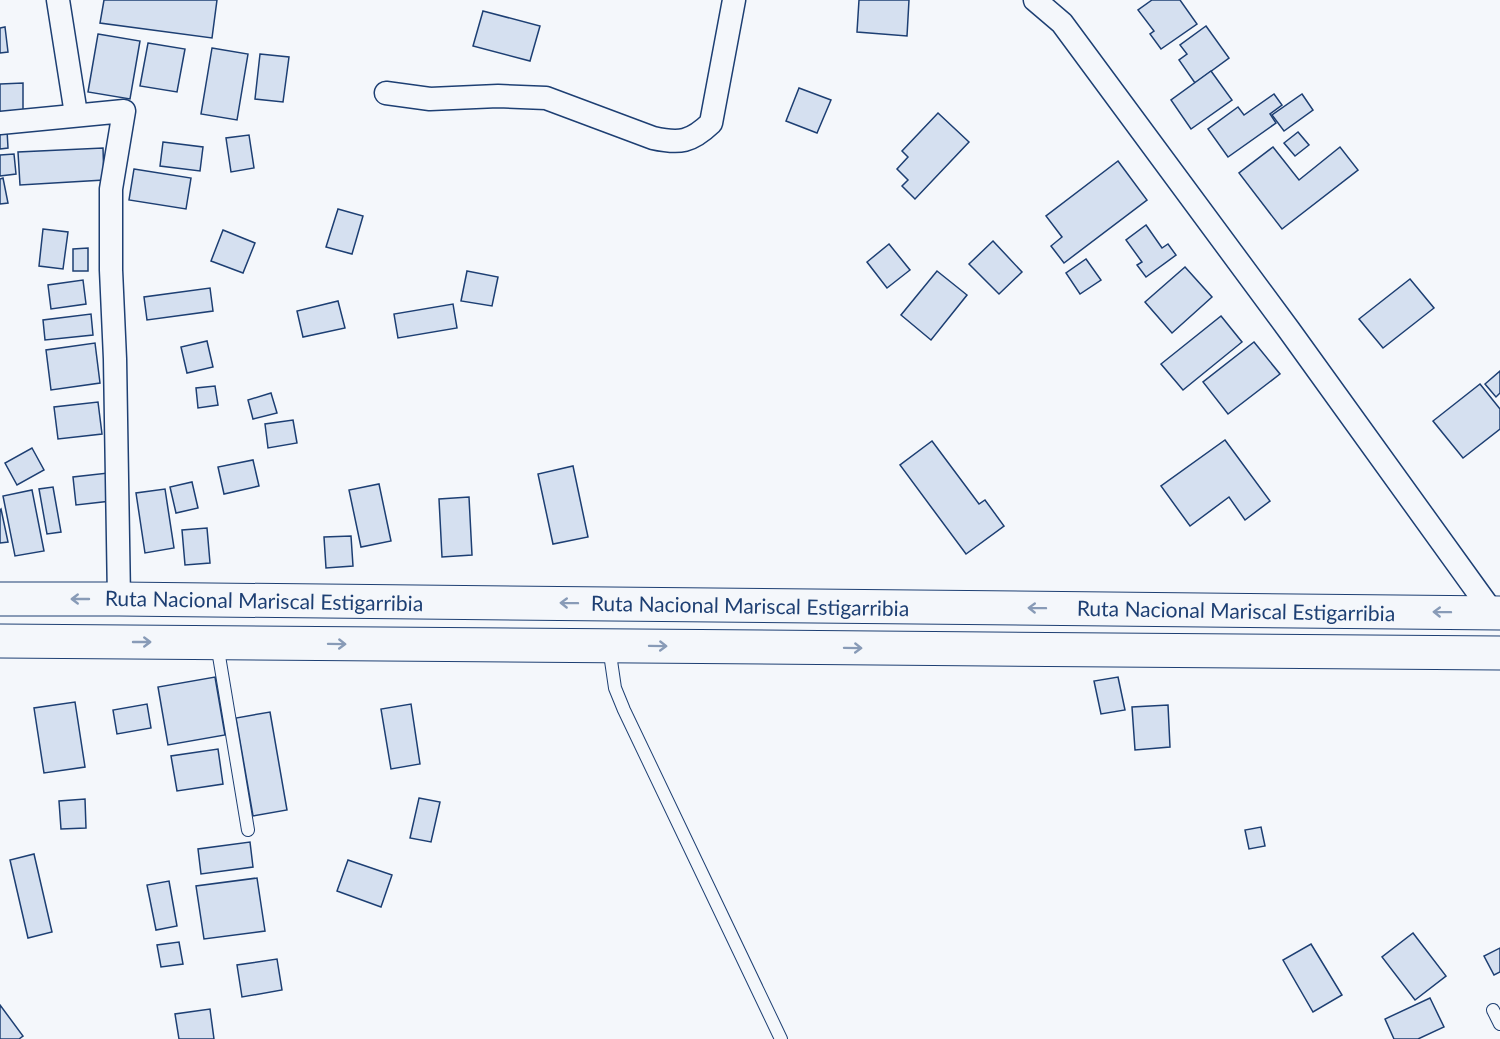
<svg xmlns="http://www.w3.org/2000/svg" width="1500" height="1039" viewBox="0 0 1500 1039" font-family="Lato,sans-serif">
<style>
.building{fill:#d5e0f0;stroke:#1d3f73;stroke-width:1.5}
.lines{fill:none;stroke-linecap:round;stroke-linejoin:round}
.lane-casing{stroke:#1d3f73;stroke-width:14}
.street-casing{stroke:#1d3f73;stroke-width:25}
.highway-casing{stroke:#1d3f73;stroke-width:35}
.lane{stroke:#f4f7fb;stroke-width:12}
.street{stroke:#f4f7fb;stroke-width:22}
.highway{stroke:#f4f7fb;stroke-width:33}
.oneway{stroke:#889bb7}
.labels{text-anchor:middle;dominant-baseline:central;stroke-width:4.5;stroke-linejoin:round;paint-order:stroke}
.street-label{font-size:21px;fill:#1d3f73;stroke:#f4f7fb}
</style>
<rect width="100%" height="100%" fill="#f4f7fb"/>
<g class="building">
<polygon points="104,0 217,0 212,38 100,23"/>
<polygon points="859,0 909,0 907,36 857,32"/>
<polygon points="1152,0 1180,0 1197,24 1161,49 1150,34 1154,31 1138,10"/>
<polygon points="483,11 540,26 530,61 473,46"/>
<polygon points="1206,26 1229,58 1195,83 1179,60 1187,54 1180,45"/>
<polygon points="5,27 8,52 0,53 0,28"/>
<polygon points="98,34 140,41 130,99 88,92"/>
<polygon points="148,43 185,49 177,92 140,86"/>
<polygon points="212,48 248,54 237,120 201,114"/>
<polygon points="260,54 289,57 283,102 255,99"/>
<polygon points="1211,71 1232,100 1191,129 1171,100"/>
<polygon points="23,83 23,115 0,116 0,84"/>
<polygon points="799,88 831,100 817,133 786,121"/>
<polygon points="1274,94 1282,105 1270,114 1276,123 1228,157 1208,129 1238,107 1244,115"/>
<polygon points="1302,94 1313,110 1284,131 1272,115"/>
<polygon points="938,113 969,142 915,199 902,186 908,180 897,169 908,157 902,151"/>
<polygon points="7,130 8,148 0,149 0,131"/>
<polygon points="1298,132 1309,145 1295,156 1284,143"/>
<polygon points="249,135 254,168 231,172 226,138"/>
<polygon points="163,142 203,147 200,171 160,166"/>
<polygon points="1273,147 1299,180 1340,147 1358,170 1282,229 1239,173"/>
<polygon points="103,148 104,180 20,185 18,152"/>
<polygon points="14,154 16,174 0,176 0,155"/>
<polygon points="1118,161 1147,200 1064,263 1051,246 1062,237 1046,216"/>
<polygon points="134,169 191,178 186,209 129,200"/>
<polygon points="3,178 8,203 0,204 0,179"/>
<polygon points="338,209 363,216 352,254 326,247"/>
<polygon points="1146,225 1162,248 1168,244 1176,255 1146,277 1137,265 1142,262 1126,240"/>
<polygon points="43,229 68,232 63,269 39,266"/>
<polygon points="223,230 255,243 243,273 211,261"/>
<polygon points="993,241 1022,272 999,294 969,264"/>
<polygon points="889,244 910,270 887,288 867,262"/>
<polygon points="88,248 88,271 73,271 73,249"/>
<polygon points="1086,259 1101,280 1080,294 1066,273"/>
<polygon points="1185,267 1212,297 1172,333 1145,302"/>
<polygon points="467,271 498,277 492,306 461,301"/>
<polygon points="937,271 967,295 931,340 901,315"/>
<polygon points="1410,279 1434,308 1383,348 1359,319"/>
<polygon points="83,280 86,304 51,309 48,285"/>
<polygon points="210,288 213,311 147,320 144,297"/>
<polygon points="338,301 345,328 303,337 297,311"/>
<polygon points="453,304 457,328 398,338 394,314"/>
<polygon points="91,314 93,335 45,340 43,320"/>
<polygon points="1221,316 1242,342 1183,390 1161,364"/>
<polygon points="207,341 213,367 187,373 181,347"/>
<polygon points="1254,342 1280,374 1228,414 1203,382"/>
<polygon points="95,343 100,383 51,390 46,350"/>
<polygon points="1500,371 1500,393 1496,397 1485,384"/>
<polygon points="1480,384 1500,409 1500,429 1463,458 1433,421"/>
<polygon points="215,386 218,405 198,408 196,388"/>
<polygon points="271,393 277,413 253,419 248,400"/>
<polygon points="98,402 102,434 58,439 54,407"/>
<polygon points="293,420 297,443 268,448 265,424"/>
<polygon points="1225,440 1270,501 1245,520 1229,497 1190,526 1161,486"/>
<polygon points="932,441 979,504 985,500 1004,526 966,554 900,465"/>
<polygon points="32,448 44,470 17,485 5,463"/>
<polygon points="253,460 259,486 224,494 218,467"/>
<polygon points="573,466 588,537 553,544 538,474"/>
<polygon points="108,473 111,501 76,505 73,477"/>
<polygon points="192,482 198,508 176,513 170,487"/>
<polygon points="379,484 391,541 361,547 349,490"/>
<polygon points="53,487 61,532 47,534 39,489"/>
<polygon points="165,489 174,548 145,553 136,493"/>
<polygon points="32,490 44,551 15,556 3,496"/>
<polygon points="469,497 472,555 442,557 439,499"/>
<polygon points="1,509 8,542 0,543 0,510"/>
<polygon points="207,528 210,563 185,565 182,530"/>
<polygon points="351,536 353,566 326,568 324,537"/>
<polygon points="215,677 225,735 168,745 158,687"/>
<polygon points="1118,677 1125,710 1101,714 1094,681"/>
<polygon points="75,702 85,767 44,773 34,708"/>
<polygon points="147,704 151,728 117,734 113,710"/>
<polygon points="411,704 420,764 391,769 381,709"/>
<polygon points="1168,705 1170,747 1135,750 1132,707"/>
<polygon points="270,712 287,810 253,816 236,718"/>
<polygon points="218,749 223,784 177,791 171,756"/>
<polygon points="419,798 440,802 431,842 410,838"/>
<polygon points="85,799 86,828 61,829 59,801"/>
<polygon points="1261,827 1265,846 1249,849 1245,830"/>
<polygon points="250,842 253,867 201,874 198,849"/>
<polygon points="34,854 52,932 28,938 10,860"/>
<polygon points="348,860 392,875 381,907 337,891"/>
<polygon points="257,878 265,931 204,939 196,886"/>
<polygon points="169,881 177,926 156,930 147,885"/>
<polygon points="1413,933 1446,976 1415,1000 1382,957"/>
<polygon points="179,942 183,964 161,967 157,945"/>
<polygon points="1311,944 1342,995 1313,1012 1283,960"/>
<polygon points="1500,948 1500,972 1494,975 1484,956"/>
<polygon points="277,959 282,990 242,997 237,965"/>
<polygon points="1430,998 1444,1027 1418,1039 1394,1039 1385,1019"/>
<polygon points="0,1005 23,1036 19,1039 0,1039"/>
<polygon points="210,1009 214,1039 179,1039 175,1014"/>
</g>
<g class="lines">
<defs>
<g id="lane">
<polyline points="217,644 248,830"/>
<polyline points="609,647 615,688 624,710 781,1039"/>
<polyline points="1493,1010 1500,1024"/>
</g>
<g id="street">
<polyline points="58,0 76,114"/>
<polyline points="1035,0 1062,23 1289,330 1493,613"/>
<path d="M386 93 430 99 498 96 546 98 653 138C680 144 691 142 711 123L734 0"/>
<polyline points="0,123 124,111 111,189 111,270 115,359 119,599"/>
</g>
<g id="highway">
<polyline points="0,599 119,599 1500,613"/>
<polyline points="0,641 1500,653"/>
</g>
</defs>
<use href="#lane" class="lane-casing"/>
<use href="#street" class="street-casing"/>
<use href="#highway" class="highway-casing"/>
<use href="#lane" class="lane"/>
<use href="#street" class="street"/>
<use href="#highway" class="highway"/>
</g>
<defs><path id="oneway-shaft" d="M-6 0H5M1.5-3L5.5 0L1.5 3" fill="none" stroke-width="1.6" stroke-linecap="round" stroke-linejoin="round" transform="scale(1.5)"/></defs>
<g class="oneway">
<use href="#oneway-shaft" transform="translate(80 599) rotate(180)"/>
<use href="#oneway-shaft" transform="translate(569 603) rotate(-179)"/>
<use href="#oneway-shaft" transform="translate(1037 608) rotate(-179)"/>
<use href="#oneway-shaft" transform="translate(1442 612) rotate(-179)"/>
<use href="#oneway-shaft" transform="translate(142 642)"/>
<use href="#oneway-shaft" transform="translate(337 644) rotate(1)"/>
<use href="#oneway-shaft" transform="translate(658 646) rotate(1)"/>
<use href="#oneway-shaft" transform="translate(853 648) rotate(1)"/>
</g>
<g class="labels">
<g class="street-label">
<text transform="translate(264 600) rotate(1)">Ruta Nacional Mariscal Estigarribia</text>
<text transform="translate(750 605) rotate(1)">Ruta Nacional Mariscal Estigarribia</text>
<text transform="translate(1236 610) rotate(1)">Ruta Nacional Mariscal Estigarribia</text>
</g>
</g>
</svg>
